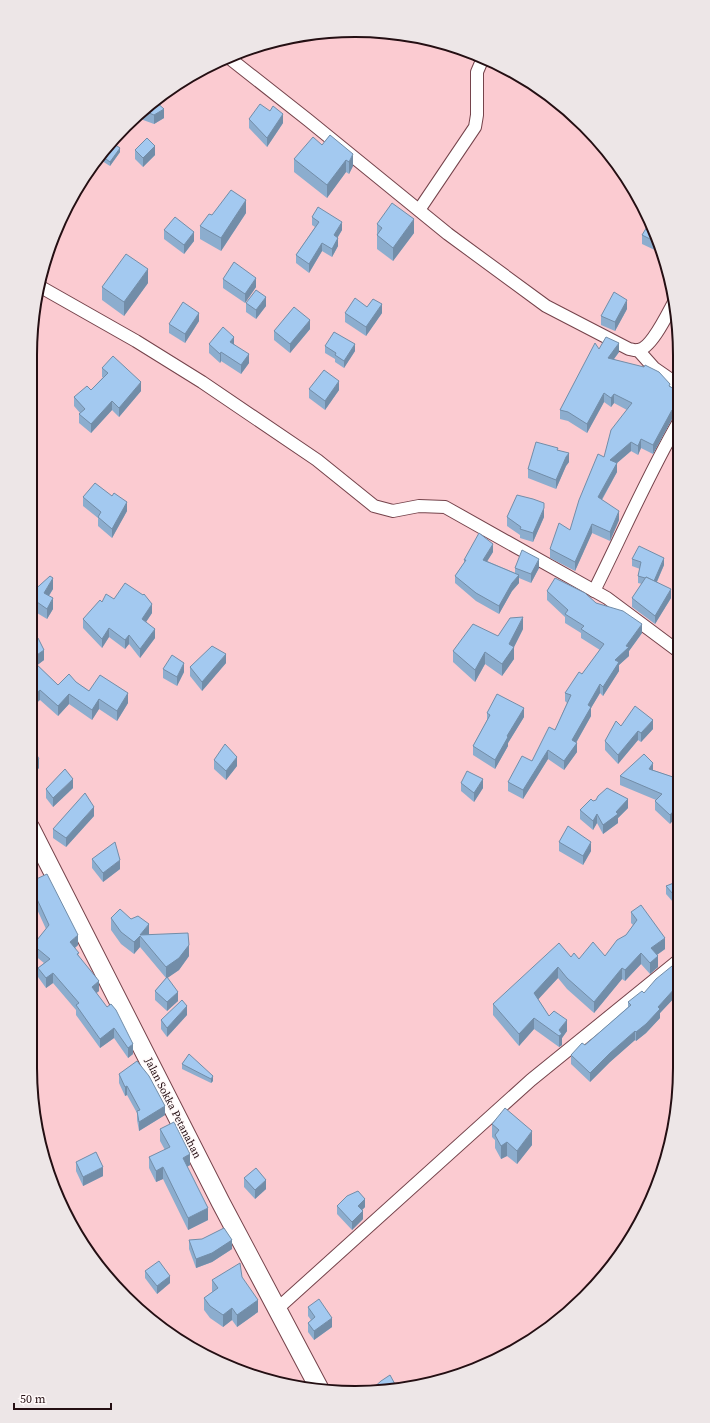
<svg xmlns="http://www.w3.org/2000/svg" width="710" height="1423" viewBox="0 0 710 1423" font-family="'Source Serif 4',serif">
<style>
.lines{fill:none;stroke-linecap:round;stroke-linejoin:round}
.minor-casing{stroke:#75434b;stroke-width:14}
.secondary-casing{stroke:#75434b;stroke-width:20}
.minor{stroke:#fff;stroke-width:12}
.secondary{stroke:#fff;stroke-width:18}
.wall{fill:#8cadce}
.shaded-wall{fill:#728da8}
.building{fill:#a3c9f0;stroke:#728da8}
.labels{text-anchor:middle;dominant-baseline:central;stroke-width:3;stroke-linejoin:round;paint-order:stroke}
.street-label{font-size:11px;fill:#240f13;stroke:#fff9f9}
.rim{fill:none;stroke:#240f13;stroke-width:2}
</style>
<rect width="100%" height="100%" fill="#fbcbd1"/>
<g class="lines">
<defs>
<g id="minor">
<path d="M228 57 308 120 448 234 546 306 629 349C631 349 635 351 638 350 651 349 668 313 674 302"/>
<polyline points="419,210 475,127 477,115 477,72 483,58"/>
<polyline points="39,286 136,341 202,382 317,460 374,506 393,511 419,506 445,507 607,598 678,651"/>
<polyline points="638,350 654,368 677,384"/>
<path d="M594 591C622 535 647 477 678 423"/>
<polyline points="277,1309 531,1080 679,960"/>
</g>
<polyline id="secondary" points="30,827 221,1203 319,1388"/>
</defs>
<use href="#minor" class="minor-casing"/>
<use href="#secondary" class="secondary-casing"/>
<use href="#minor" class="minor"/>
<use href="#secondary" class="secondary"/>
</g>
<g class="wall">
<polygon points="191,75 183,85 180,83"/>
<polygon points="155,101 164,118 154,124 135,117 141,111"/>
<polygon points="249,119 283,123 267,147 249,128"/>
<polygon points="330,135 353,166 349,174 346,172 327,198 294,172 294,159 322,145"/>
<polygon points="135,150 155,155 143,167 135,159"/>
<polygon points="120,152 110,166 102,161 102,156"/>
<polygon points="246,213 221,251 200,239 200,226 212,215"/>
<polygon points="312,217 342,230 338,237 338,246 332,257 322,251 309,273 296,263 296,255 315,227 312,225"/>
<polygon points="377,224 414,233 393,261 377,249"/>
<polygon points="164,230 194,241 184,254 164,239"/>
<polygon points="655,231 660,249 659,252 642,244 642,235"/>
<polygon points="223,279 256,287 245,303 223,288"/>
<polygon points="148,283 124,316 102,300 102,287"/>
<polygon points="246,303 266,306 256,319 246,312"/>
<polygon points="367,307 382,313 366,336 345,322 345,313"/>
<polygon points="627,309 615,331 601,325 601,316"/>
<polygon points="199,321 185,343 169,333 169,324"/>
<polygon points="310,329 290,353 274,340 274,331"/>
<polygon points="209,344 234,344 249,363 241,374 221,361 220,363 209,353"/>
<polygon points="325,346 355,351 344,368 335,362 335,359 325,353"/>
<polygon points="599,349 619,352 614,359 670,386 677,391 678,416 672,419 653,454 641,448 638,455 631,451 617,463 617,472 602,500 619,520 610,541 592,533 575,571 550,558 550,549 570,530 627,410 614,403 611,407 604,402 587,433 568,421 560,419 560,410"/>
<polygon points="102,368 141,391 119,417 112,410 91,433 79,423 79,414 80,413 74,406 74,397 91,390 103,377 102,377"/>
<polygon points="309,389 339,390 325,410 309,398"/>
<polygon points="558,450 569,462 566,466 556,489 528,478 528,469"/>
<polygon points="83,497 127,511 112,538 98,526 98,518 83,506"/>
<polygon points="507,517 544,517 533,542 520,538 520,535 507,526"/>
<polygon points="493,552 487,561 515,573 515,568 539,568 531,583 519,578 519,583 512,591 499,614 476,601 455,583 455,576 464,563 464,560"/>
<polygon points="632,559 664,565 657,582 671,598 655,624 632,607 632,598 642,584 638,583 638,576 640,569 632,566"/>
<polygon points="53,589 49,596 53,609 47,619 37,613 30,623 30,594"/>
<polygon points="547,591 596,603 642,633 629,651 629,656 619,665 619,671 603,696 600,693 591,708 591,716 576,743 577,752 564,770 548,759 523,799 508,791 508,782 532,761 555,730 567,703 565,701 565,693 582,674 600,650 581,638 581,633 565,623 565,617 547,600"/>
<polygon points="114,599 152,613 146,622 155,638 140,658 129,644 125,649 109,637 102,648 83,628 83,619 102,602"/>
<polygon points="523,629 514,647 514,659 502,676 485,664 475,682 453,662 453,651 498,636"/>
<polygon points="30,644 44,660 37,665 58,685 76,682 89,691 128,703 117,721 99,709 92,720 69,704 58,716 40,700"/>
<polygon points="226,663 202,691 190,676 190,667"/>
<polygon points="163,669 184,672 177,686 163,678"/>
<polygon points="487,713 524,717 508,743 508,746 495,769 473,755 473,746 487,720"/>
<polygon points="621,726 653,729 641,742 638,740 618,764 605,750 605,741"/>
<polygon points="30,742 39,768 32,775 30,773"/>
<polygon points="214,760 237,766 226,780 214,769"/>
<polygon points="653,770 676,778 670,824 655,810 655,801 656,800 620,785 620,776"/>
<polygon points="461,783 483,788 474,802 461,791"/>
<polygon points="73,788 53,807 46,798 46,789"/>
<polygon points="593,801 628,808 618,818 618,823 603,834 597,823 593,830 580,819 580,810"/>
<polygon points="94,816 66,847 53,838 53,829"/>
<polygon points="559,842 591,851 583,865 559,851"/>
<polygon points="92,859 120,869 103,882 92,868"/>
<polygon points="679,881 679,915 674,917 673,916 673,908 676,905 673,902 666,894 666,886"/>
<polygon points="30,882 78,945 75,948 79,956 99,991 96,993 133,1054 128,1058 114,1038 100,1048 76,1015 76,1010 53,983 46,988 38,977 38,968 44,963 33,954 33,945 46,929 30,894"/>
<polygon points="631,912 665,949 657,955 658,967 650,974 641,964 625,981 622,979 594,1013 567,989 558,978 538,999 549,1016 567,1031 562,1038 562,1045 559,1047 534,1029 519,1046 493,1015 493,1004 571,957 579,959 605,956 626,935 633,925 631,923"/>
<polygon points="111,918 131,919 149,934 189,956 179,970 167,978 178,1001 167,1011 155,1000 155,991 166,978 140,947 134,954 121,944 111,930"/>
<polygon points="679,966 679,999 676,996 660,1013 660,1018 646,1033 636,1041 635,1040 610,1062 590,1082 571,1064 571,1055 585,1045 628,1007 628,1002 644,993 676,970"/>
<polygon points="187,1015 167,1037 161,1029 161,1020"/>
<polygon points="189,1054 213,1081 211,1083 182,1069 182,1064"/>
<polygon points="119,1074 165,1115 139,1131 137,1120 137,1113 127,1095 125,1096 119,1083"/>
<polygon points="492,1124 532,1145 517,1164 507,1156 501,1159 495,1148 495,1140 492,1137"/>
<polygon points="160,1129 190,1165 187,1167 208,1220 188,1230 163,1179 156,1182 149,1168 149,1157 165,1150 160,1141"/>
<polygon points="76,1162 103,1176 83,1186 76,1171"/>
<polygon points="244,1178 266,1189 255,1199 244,1187"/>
<polygon points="337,1206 365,1207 362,1210 363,1219 352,1230 337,1214"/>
<polygon points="189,1240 232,1249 212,1262 196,1268 189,1249"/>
<polygon points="145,1271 170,1283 157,1294 145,1278"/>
<polygon points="242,1277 258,1312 237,1327 232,1320 223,1327 210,1318 204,1310 204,1298 212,1292 212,1280"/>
<polygon points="308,1307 332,1327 314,1340 308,1332 308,1323 311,1320 308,1316"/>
</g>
<g class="shaded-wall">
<polygon points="191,75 183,85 183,81"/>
<polygon points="164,109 164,118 154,124 154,115"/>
<polygon points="283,114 283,123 267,147 267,138"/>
<polygon points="155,146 155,155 143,167 143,158"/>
<polygon points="120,148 120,152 110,166 110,162"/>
<polygon points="353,154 353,166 349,174 349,162"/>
<polygon points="346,160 346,172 327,198 327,185"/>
<polygon points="246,200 246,213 221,251 221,238"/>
<polygon points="414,219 414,233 393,261 393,248"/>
<polygon points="342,222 342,230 334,243 334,235"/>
<polygon points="194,232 194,241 184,254 184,245"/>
<polygon points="338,238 338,246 332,257 332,249"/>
<polygon points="322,243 322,251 309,273 309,264"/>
<polygon points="659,243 660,249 659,252"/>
<polygon points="50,249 50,257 40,275 41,271 48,254"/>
<polygon points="148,269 148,283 124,316 124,302"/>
<polygon points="256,278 256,287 245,303 245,294"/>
<polygon points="266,297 266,306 256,319 256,310"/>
<polygon points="627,300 627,309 615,331 615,322"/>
<polygon points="382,304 382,313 366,336 366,327"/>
<polygon points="199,313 199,321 185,343 185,334"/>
<polygon points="310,320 310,329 290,353 290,344"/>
<polygon points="234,337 234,346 230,342"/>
<polygon points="619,343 619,352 608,367 608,358"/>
<polygon points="355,344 355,351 344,368 344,361"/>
<polygon points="221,352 221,361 220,363 220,354"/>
<polygon points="249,354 249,363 241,374 241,365"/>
<polygon points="339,381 339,390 325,410 325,401"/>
<polygon points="141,382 141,391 119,417 119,408"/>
<polygon points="604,393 604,402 587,433 587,424"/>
<polygon points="614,394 614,403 611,407 611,398"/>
<polygon points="112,401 112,410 91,433 91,424"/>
<polygon points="677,407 677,416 672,419 653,454 653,445 672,410"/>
<polygon points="641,439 641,448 638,455 638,446"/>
<polygon points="631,442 631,451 610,469 610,460"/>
<polygon points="569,453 569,462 566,466 556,489 556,480 566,457"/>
<polygon points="617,463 617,472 598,506 598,497"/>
<polygon points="127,502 127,511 112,538 112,529"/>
<polygon points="544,508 544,517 533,542 533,533"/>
<polygon points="619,511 619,520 610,541 610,532"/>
<polygon points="592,524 592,533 575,571 575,562"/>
<polygon points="493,544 493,552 483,568 483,560"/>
<polygon points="664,558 664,565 654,588 654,581"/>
<polygon points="539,559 539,568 531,583 531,574"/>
<polygon points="519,575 519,583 512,591 499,614 499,606 512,583"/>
<polygon points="53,578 53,589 44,603 44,593"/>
<polygon points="671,589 671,598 655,624 655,616"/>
<polygon points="53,598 53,609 47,619 47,609"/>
<polygon points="37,602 37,613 30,623 30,612"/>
<polygon points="152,604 152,613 142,628 142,619"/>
<polygon points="523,617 523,629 514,647 514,659 502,676 502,664 509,644"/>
<polygon points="642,624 642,633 629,651 629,656 619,665 619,671 603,696 603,687 615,660 626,646"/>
<polygon points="109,628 109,637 102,648 102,639"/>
<polygon points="155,629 155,638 140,658 140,649"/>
<polygon points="129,635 129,644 125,649 125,640"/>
<polygon points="44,650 44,660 31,670 31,659"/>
<polygon points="485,652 485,664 475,682 475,670"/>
<polygon points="226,654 226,663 202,691 202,682"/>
<polygon points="184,663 184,672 177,686 177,677"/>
<polygon points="600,684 600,693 591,708 591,716 573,748 577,743 577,752 564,770 564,761 572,740 588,705"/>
<polygon points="40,690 40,700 30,709 30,699"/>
<polygon points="128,693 128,703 117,721 117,711"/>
<polygon points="69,694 69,704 58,716 58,706"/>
<polygon points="99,699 99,709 92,720 92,710"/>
<polygon points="524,708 524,717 508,743 508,746 495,769 495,760 507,736"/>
<polygon points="653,720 653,729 641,742 641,733"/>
<polygon points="638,731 638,740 618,764 618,755"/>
<polygon points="548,750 548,759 523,799 523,790"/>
<polygon points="237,757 237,766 226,780 226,771"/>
<polygon points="39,759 39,768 32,775 32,766"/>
<polygon points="653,763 653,772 649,769"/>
<polygon points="73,779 73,788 53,807 53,798"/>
<polygon points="483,779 483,788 474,802 474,793"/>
<polygon points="628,799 628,808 618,818 618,823 603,834 603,825"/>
<polygon points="679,805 679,814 670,824 670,815"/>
<polygon points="94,807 94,816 66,847 66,838"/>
<polygon points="597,814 597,823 593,830 593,821"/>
<polygon points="591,842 591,851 583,865 583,856"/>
<polygon points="120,860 120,869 103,882 103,873"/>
<polygon points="679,907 679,915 674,917 674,909"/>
<polygon points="149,924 149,936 140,935"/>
<polygon points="78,935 78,945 70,952 70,942"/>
<polygon points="140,936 140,947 134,954 134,942"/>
<polygon points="665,938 665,949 651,959 651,948"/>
<polygon points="189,945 189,956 179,970 166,979 166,967"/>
<polygon points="641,953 641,964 625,981 625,970"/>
<polygon points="658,956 658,967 650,974 650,963"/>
<polygon points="558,967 558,978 534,1004 534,993"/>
<polygon points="622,968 622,979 594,1013 594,1002"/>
<polygon points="53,973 53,983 46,988 46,978"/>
<polygon points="99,981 99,991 92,997 92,987"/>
<polygon points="676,987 676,996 660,1013 660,1018 646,1033 636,1041 636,1032 658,1007"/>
<polygon points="178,992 178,1001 167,1011 167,1002"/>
<polygon points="187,1006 187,1015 167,1037 167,1028"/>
<polygon points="534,1018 534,1029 519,1046 519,1034"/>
<polygon points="567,1020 567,1031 562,1038 562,1045 559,1047 559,1030"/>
<polygon points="114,1028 114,1038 100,1048 100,1039"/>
<polygon points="635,1031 635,1040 610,1062 590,1082 590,1073 610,1053"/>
<polygon points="133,1044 133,1054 128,1058 128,1048"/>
<polygon points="213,1076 213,1081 211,1083 211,1079"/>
<polygon points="127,1086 127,1095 125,1096 125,1087"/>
<polygon points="165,1106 165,1115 139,1131 139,1122"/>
<polygon points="532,1131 532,1145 517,1164 517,1151"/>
<polygon points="507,1142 507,1156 501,1159 501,1146"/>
<polygon points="190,1154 190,1165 183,1169 183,1158"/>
<polygon points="103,1167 103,1176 83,1186 83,1177"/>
<polygon points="163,1167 163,1179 156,1182 156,1171"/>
<polygon points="266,1180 266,1189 255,1199 255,1190"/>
<polygon points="365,1199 365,1207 358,1214 358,1206"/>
<polygon points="208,1208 208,1220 188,1230 188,1218"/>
<polygon points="363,1211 363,1219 352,1230 352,1222"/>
<polygon points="232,1240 232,1249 212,1262 196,1268 196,1259"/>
<polygon points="170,1276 170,1283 157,1294 157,1286"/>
<polygon points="258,1300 258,1312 237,1327 237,1315"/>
<polygon points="232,1308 232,1320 223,1327 223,1315"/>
<polygon points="332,1318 332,1327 314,1340 314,1331"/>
<polygon points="396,1386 396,1390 392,1390"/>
</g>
<g class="building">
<polygon points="155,101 164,109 154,115 142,110"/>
<polygon points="260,104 270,111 273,106 283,114 267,138 249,119"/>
<polygon points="330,135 353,154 349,162 346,160 327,185 294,159 313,137 322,145"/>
<polygon points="147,138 155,146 143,158 135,150"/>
<polygon points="111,142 120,148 110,162 102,156"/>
<polygon points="231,190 246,200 221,238 200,226 209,214 212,215"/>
<polygon points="392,203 414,219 393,248 377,235 382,228 377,224"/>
<polygon points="318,207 342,222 334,235 338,238 332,249 322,243 309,264 296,255 319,222 312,217"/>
<polygon points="175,217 194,232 184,245 164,230"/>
<polygon points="650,222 655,231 658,243 642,235"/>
<polygon points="126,254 148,269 124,302 102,287"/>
<polygon points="234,262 256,278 245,294 223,279"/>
<polygon points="256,290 266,297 256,310 246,303"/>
<polygon points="614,292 627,300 615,322 601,316"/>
<polygon points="355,298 367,307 373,299 382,304 366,327 345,313"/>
<polygon points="183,302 199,313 185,334 169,324"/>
<polygon points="294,307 310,320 290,344 274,331"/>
<polygon points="223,327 234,337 230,342 249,354 241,365 221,352 220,354 209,344"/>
<polygon points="334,332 355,344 344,361 335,355 336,353 325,346"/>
<polygon points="606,337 619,343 608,358 644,367 645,365 659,372 670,384 669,386 677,391 678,407 672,410 653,445 641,439 638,446 631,442 610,460 617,463 598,497 619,511 610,532 592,524 575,562 550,549 559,523 570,530 579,500 598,454 604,457 611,430 632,403 614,394 611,398 604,393 587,424 568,412 560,410 595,343 599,349"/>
<polygon points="113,356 141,382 119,408 112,401 91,424 79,414 85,409 74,397 87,386 91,390 108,373 102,368"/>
<polygon points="324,370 339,381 325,401 309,389"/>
<polygon points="536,442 558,448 557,450 569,453 566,457 556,480 528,469"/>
<polygon points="95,483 112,496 114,493 127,502 112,529 98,517 101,512 83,497"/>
<polygon points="517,495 533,499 544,503 544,508 533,533 520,529 521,527 507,517"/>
<polygon points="479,533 493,544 483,560 519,575 512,583 499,606 476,593 455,576 466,560 464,560"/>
<polygon points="639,546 664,558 654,581 646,577 645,578 638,576 641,562 632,559"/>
<polygon points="522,550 539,559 531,574 515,568"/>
<polygon points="50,576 53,578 44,593 53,598 47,609 37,602 30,612 30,594"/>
<polygon points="646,577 671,589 655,616 632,598"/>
<polygon points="555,578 585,593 596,603 623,611 642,624 626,646 629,647 615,660 619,662 603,687 600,684 588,705 591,707 572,740 577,743 564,761 548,750 523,790 508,782 522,756 532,761 549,727 555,730 571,695 565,693 579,672 582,674 604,644 581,629 584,626 565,614 568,610 547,591"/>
<polygon points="125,583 143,595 144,594 152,604 142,619 155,629 140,649 129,635 125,640 109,628 102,639 83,619 100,600 102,602 106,594 114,599"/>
<polygon points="523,617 509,644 514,647 502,664 485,652 475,670 453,651 473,624 498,636 510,618"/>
<polygon points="38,638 44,650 31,659 58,685 69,674 76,682 89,691 100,675 128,693 117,711 99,699 92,710 69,694 58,706 40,690 30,699 30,644"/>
<polygon points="212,646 226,654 202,682 190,667"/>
<polygon points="172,655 184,663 177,677 163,669"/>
<polygon points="497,694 524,708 507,736 508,737 495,760 473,746 490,715 487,713"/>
<polygon points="635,706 653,720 641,733 638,731 618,755 605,741 616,721 621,726"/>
<polygon points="30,742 39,759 32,766 30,764"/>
<polygon points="225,744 237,757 226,771 214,760"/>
<polygon points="644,754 653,763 649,769 676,778 678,773 679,805 670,815 655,801 662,794 620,776"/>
<polygon points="65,769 73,779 53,798 46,789"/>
<polygon points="467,771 483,779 474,793 461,783"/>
<polygon points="607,788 628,799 616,812 618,814 603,825 597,814 593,821 580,810 591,799 593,801 596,800 598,796"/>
<polygon points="85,793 94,807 66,838 53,829"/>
<polygon points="568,826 591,842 583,856 559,842"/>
<polygon points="115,842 120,860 103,873 92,859"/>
<polygon points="47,874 78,935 70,942 79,953 77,954 99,981 92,987 107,1007 111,1004 116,1010 133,1044 128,1048 114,1028 100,1039 76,1005 79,1003 53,973 46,978 38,968 50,959 33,945 49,925 30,884 30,882"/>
<polygon points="679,881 679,899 673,894 666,886"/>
<polygon points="679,902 679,907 674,909 673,908"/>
<polygon points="641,905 665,938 651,948 658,956 650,963 641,953 625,970 622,968 594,1002 567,978 558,967 534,993 549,1016 554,1011 567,1020 559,1030 562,1034 559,1036 534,1018 519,1034 493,1004 559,943 571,957 574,953 579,959 593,942 605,956 617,940 626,935 637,920 631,912"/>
<polygon points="120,909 131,919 138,916 149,924 140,935 188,933 189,945 179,958 166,967 140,936 134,942 121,932 111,918"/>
<polygon points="672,966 676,970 679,966 679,990 676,987 658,1007 660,1009 646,1024 636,1032 635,1031 610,1053 590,1073 571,1055 582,1043 585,1045 631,1005 628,1002 642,991 644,993 656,979"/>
<polygon points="167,977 178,992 167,1002 155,991"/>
<polygon points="182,1000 187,1006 167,1028 161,1020"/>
<polygon points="189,1054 213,1076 211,1079 182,1064"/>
<polygon points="137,1061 149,1076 165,1106 139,1122 137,1111 140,1110 127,1086 125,1087 119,1074"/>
<polygon points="505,1108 532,1131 517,1151 507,1142 501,1146 495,1135 499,1130 492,1124"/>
<polygon points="174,1122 190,1154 183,1158 208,1208 188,1218 163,1167 156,1171 149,1157 170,1147 160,1129"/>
<polygon points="96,1152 103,1167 83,1177 76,1162"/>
<polygon points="256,1168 266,1180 255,1190 244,1178"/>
<polygon points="358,1191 365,1199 358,1206 363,1211 352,1222 337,1206 347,1196"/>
<polygon points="224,1228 232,1240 212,1253 196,1259 189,1240 202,1239"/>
<polygon points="159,1261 170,1276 157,1286 145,1271"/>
<polygon points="240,1263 242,1277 258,1300 237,1315 232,1308 223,1315 210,1306 204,1298 218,1288 212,1280"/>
<polygon points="121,1286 126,1293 120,1287"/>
<polygon points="319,1299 332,1318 314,1331 308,1323 315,1317 308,1307"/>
<polygon points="390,1375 396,1386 392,1390 372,1389 381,1381"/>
</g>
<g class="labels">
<g class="street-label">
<text transform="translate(173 1108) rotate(63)">Jalan Sokka Petanahan</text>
</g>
</g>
<path d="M0 0H710V1423H0ZM355 37H355A318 318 0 0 1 673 355V1068A318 318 0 0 1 355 1386H355A318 318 0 0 1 37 1068V355A318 318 0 0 1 355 37Z" fill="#ede6e7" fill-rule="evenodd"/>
<path class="rim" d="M355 37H355A318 318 0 0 1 673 355V1068A318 318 0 0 1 355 1386H355A318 318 0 0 1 37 1068V355A318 318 0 0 1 355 37Z"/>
<path d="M14 1403v6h97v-6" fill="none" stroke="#240f13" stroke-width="2"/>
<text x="20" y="1403" font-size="12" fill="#240f13" stroke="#fff9f9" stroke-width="3" paint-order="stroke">50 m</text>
</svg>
